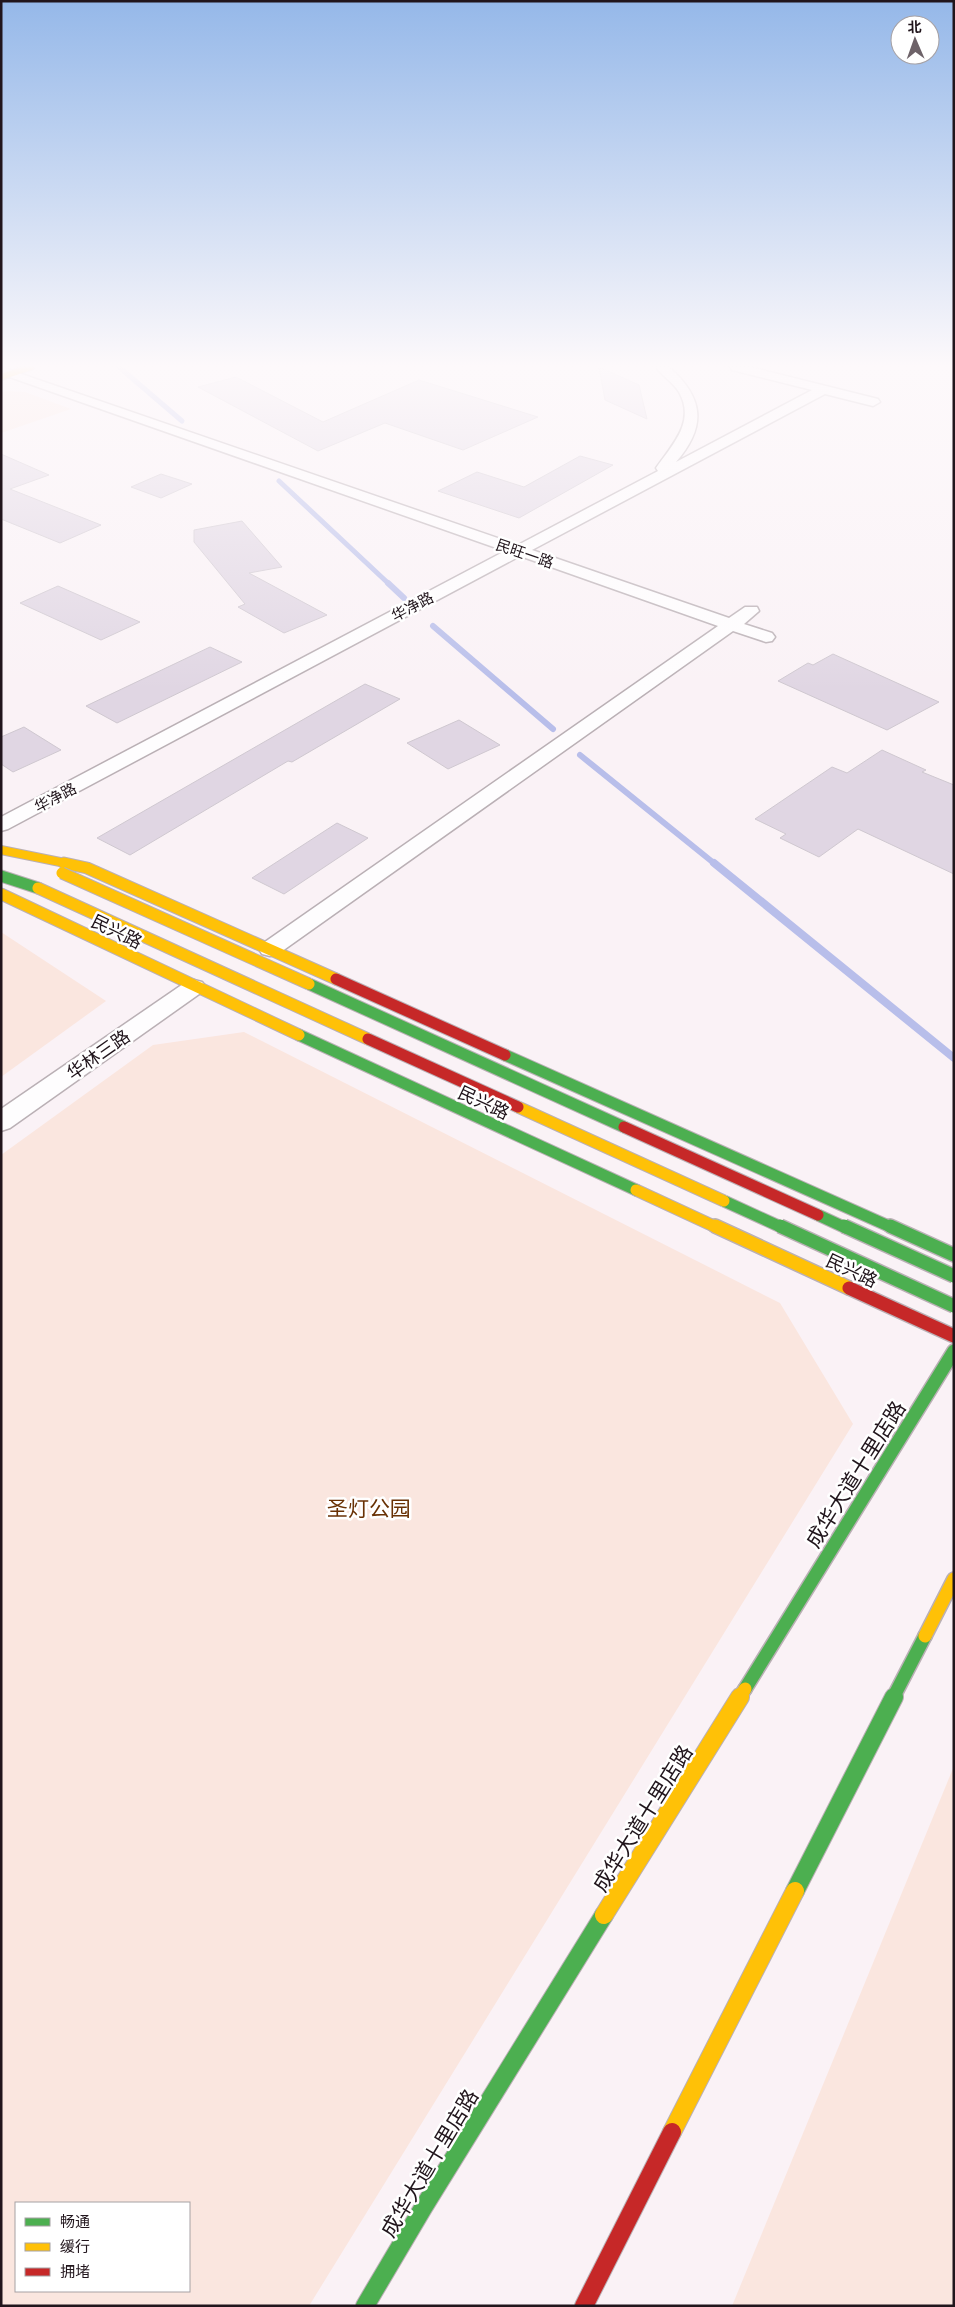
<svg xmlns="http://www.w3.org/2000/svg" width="955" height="2307" viewBox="0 0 955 2307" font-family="'Open Sans','Noto Sans SC',sans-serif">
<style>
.green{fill:#fae6df;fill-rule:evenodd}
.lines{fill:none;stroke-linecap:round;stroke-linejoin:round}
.stream-far2{stroke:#b8beea;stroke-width:5}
.stream-far1{stroke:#b8beea;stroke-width:6}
.stream{stroke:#b8beea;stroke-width:8}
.building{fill:#e0d6e3;stroke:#cfc8d0}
.street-casing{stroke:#bab0b5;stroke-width:3}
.fast-far2-casing{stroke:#bab0b5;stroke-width:13}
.fast-far1-casing{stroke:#bab0b5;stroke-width:16}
.fast-casing{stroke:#bab0b5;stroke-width:20}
.slow-far4-casing{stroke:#bab0b5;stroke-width:8}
.slow-far3-casing{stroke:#bab0b5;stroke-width:10}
.slow-far2-casing{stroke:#bab0b5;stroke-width:13}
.slow-far1-casing{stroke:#bab0b5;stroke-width:16}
.slow-casing{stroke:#bab0b5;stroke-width:20}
.jam-far2-casing{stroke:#bab0b5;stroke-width:13}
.jam-far1-casing{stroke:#bab0b5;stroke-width:16}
.jam-casing{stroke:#bab0b5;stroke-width:20}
.street{fill:#fefdfe;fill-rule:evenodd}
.fast-far2{stroke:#4caf50;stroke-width:11}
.fast-far1{stroke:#4caf50;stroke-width:13}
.fast{stroke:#4caf50;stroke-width:18}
.slow-far4{stroke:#ffc107;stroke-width:6}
.slow-far3{stroke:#ffc107;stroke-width:8}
.slow-far2{stroke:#ffc107;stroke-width:11}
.slow-far1{stroke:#ffc107;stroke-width:13}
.slow{stroke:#ffc107;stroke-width:18}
.jam-far2{stroke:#c62828;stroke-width:11}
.jam-far1{stroke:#c62828;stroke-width:13}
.jam{stroke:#c62828;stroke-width:18}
.fast-bridge-far1-casing{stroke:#bab0b5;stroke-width:13;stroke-linecap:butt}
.fast-bridge-casing{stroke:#bab0b5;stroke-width:16;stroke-linecap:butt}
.slow-bridge-casing{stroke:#bab0b5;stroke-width:13;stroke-linecap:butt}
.jam-bridge-casing{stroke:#bab0b5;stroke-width:13;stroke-linecap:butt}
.fast-bridge-far1{stroke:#4caf50;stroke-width:11}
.fast-bridge{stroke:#4caf50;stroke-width:13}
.slow-bridge{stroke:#ffc107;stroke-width:11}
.jam-bridge{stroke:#c62828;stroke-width:11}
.labels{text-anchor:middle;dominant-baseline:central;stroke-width:5;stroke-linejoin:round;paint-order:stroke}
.far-street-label{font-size:15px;fill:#21151c;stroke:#fff}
.street-label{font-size:18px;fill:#21151c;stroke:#fff}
.near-street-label{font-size:21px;fill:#21151c;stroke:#fff}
.near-park-label{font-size:21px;fill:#693104;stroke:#fff}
</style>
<rect width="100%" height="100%" fill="#faf2f6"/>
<g class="green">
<polygon points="6,391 25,392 71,409 1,433 1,393"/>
<polygon points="1,932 106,1001 1,1077"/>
<path d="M244 1032 780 1303 853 1424 309 2306H1V1155L153 1045ZM189 2203V2291H16V2203Z"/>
<polygon points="954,1766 954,2306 732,2306"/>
</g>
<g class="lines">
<g class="stream-far2">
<polyline points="119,367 182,421"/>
<polyline points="279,481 389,584"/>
</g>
<g class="stream-far1">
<polyline points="388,583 404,598"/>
<polyline points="433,626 553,729"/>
<polyline points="580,755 715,864"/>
</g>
<polyline class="stream" points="714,863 954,1058"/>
</g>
<g class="building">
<polygon points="599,367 639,385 647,419 605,400"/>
<polygon points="236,377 323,422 419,380 538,417 463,450 385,423 318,451 198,387"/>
<polygon points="1,454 49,475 10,489 101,525 60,543 1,519"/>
<polygon points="580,456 613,465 519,518 438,491 477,472 524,487"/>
<polygon points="161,474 192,484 161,498 131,487"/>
<polygon points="242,521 282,567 249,573 327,615 284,633 238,607 245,604 194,542 194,530"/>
<polygon points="58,586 140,622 101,640 20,603"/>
<polygon points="210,647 242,662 117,723 86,706"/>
<polygon points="833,654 939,702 887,730 778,681 808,663 813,665"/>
<polygon points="365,684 400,699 292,762 288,761 130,855 97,838"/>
<polygon points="459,720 500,745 448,769 407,743"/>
<polygon points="24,727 61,750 13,772 1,764 1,737"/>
<polygon points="882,750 926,770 922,772 954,785 954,874 858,829 819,857 780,838 786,834 755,819 832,767 847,773"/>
<polygon points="337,823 368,838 284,894 252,878"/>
</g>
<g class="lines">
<defs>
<g id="street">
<path d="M1 367 518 545 658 471 656 468C672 445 696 422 679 392 673 382 662 376 656 367H669C704 398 707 426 676 462L812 390 732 370 730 367H750L878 399 880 402 873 406 825 394 532 550 729 618 745 607H757L759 611 744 624 772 633 775 637 772 641 766 642 733 631 278 954 270 956 262 954 259 949 262 944 718 626 520 556 8 829 1 831V817L505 551 1 374Z"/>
<polygon points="194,980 202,982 206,987 202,992 10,1128 1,1131 1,1109 186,982"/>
</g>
<g id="fast-far2">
<polyline points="1,876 38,888"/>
<polyline points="299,1035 636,1190"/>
<polyline points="505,1055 893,1228"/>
</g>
<g id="fast-far1">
<polyline points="890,1226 954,1255"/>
<polyline points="745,1689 954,1351"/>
<polyline points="893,1698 925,1636"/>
</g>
<g id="fast">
<polyline points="795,1891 894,1697"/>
<polyline points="365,2306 423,2208 604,1915"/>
</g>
<polyline id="slow-far4" points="1,377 31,367"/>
<polyline id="slow-far3" points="1,850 70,864"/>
<g id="slow-far2">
<polyline points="64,863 87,868 336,979"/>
<polyline points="1,894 299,1035"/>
<polyline points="636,1190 718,1228"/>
</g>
<g id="slow-far1">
<polyline points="715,1226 849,1288"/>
<polyline points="925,1636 954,1579"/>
<polyline points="739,1698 745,1689"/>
</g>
<g id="slow">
<polyline points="604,1915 740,1697"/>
<polyline points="672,2132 795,1891"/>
</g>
<polyline id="jam-far2" points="336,979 505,1055"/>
<polyline id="jam-far1" points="849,1288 954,1336"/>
<polyline id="jam" points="584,2306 672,2132"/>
</defs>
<use href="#street" class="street-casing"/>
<use href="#fast-far2" class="fast-far2-casing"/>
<use href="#fast-far1" class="fast-far1-casing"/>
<use href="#fast" class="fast-casing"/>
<use href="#slow-far4" class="slow-far4-casing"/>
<use href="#slow-far3" class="slow-far3-casing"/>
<use href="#slow-far2" class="slow-far2-casing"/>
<use href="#slow-far1" class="slow-far1-casing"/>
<use href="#slow" class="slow-casing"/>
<use href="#jam-far2" class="jam-far2-casing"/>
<use href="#jam-far1" class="jam-far1-casing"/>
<use href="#jam" class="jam-casing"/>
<use href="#street" class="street"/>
<use href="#fast-far2" class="fast-far2"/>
<use href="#fast-far1" class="fast-far1"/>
<use href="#fast" class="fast"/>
<use href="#slow-far4" class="slow-far4"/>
<use href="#slow-far3" class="slow-far3"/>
<use href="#slow-far2" class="slow-far2"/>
<use href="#slow-far1" class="slow-far1"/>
<use href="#slow" class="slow"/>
<use href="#jam-far2" class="jam-far2"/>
<use href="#jam-far1" class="jam-far1"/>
<use href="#jam" class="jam"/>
<defs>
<g id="fast-bridge-far1">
<polyline points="309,984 624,1127"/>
<polyline points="724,1201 783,1228"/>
<polyline points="818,1215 846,1228"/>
</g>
<g id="fast-bridge">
<polyline points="780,1226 954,1306"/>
<polyline points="844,1226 954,1276"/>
</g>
<g id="slow-bridge">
<polyline points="62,873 309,984"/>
<polyline points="38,888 368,1039"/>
<polyline points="518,1107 724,1201"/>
</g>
<g id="jam-bridge">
<polyline points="368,1039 518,1107"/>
<polyline points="624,1127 818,1215"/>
</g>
</defs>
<use href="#fast-bridge-far1" class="fast-bridge-far1-casing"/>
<use href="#fast-bridge" class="fast-bridge-casing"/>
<use href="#slow-bridge" class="slow-bridge-casing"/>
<use href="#jam-bridge" class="jam-bridge-casing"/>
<use href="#fast-bridge-far1" class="fast-bridge-far1"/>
<use href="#fast-bridge" class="fast-bridge"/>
<use href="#slow-bridge" class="slow-bridge"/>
<use href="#jam-bridge" class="jam-bridge"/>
</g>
<linearGradient id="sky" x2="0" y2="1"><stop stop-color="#95b8e9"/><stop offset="0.53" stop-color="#fdf9fb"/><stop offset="1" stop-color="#fdf9fb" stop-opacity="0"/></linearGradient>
<rect width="955" height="690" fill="url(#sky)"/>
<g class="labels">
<g class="far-street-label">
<text transform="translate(525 553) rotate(19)">民旺一路</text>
<text transform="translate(412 606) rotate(-28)">华净路</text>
<text transform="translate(55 797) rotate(-28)">华净路</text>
</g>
<g class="street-label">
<text transform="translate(117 931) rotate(26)">民兴路</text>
<text transform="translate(98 1054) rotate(-35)">华林三路</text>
<text transform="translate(484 1102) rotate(25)">民兴路</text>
<text transform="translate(852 1270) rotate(25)">民兴路</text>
</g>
<g class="near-street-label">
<text transform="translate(855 1474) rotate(-58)">成华大道十里店路</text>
<text transform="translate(642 1818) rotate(-58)">成华大道十里店路</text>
<text transform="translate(429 2163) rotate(-59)">成华大道十里店路</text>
</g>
<g class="near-park-label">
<text x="369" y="1508">圣灯公园</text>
</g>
</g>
<rect width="955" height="2307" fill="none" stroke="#21151c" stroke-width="5"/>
<rect x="15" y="2202" width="175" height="90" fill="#ffffff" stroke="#a6a1a4"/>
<rect x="25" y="2218" width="25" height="8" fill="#4caf50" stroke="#a6a1a4"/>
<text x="60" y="2227" font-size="15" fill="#21151c">畅通</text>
<rect x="25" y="2243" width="25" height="8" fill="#ffc107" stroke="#a6a1a4"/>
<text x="60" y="2252" font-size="15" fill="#21151c">缓行</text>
<rect x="25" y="2268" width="25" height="8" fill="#c62828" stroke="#a6a1a4"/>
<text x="60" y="2277" font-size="15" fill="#21151c">拥堵</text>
<g transform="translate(915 40) rotate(358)"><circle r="24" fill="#ffffff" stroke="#a6a1a4"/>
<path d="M0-4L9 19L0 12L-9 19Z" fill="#6d6268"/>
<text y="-8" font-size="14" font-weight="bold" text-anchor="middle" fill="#21151c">北</text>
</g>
</svg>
